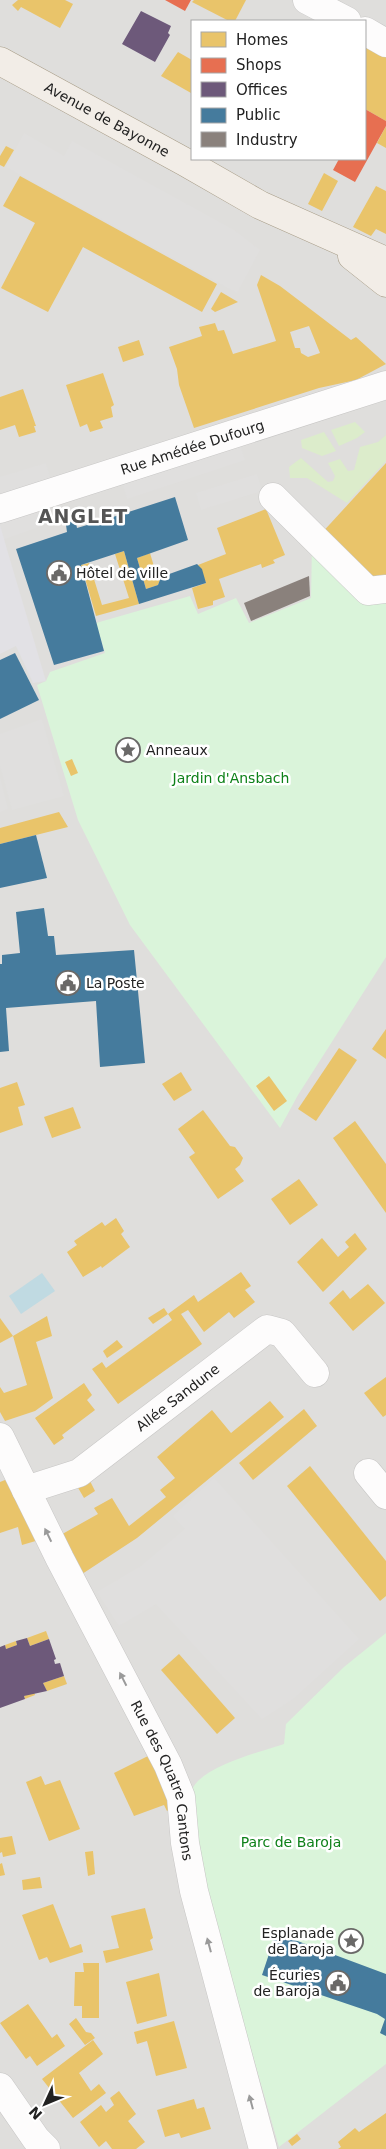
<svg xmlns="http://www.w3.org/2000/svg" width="386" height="2149" viewBox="0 0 386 2149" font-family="'DejaVu Sans',sans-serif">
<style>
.residential{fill:#dfdedc;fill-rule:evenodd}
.grass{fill:#dceccb}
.park{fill:#daf4da}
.parking{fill:#e0dfde}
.plaza{fill:#e2e1e5}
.water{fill:#c0dae2}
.homes{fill:#e9c46a;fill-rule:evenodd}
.shops{fill:#e76f51}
.offices{fill:#6d597a}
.public{fill:#457b9d}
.industry{fill:#8a817c}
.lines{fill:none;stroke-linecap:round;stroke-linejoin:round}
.minor-casing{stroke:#c7c6c5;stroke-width:29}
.major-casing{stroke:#a79c87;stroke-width:29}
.minor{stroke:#fdfcfc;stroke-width:28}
.major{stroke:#f2ede7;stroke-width:28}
.oneway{fill:#9a9a9a}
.labels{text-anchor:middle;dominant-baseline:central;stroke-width:5;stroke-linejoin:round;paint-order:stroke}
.street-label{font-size:14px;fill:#222;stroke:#fff}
.poi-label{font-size:14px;fill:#222;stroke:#fff;text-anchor:start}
.park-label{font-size:14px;fill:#0e8119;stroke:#fff}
.district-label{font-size:19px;font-weight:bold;letter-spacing:1px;fill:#555;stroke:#fff}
</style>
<rect width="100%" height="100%" fill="#f0eeeb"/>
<path class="residential" d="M0 0H386V2149H0ZM192 21H365V159H192Z"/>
<g class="grass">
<polygon points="355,422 365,432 357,438 339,446 331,430"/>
<polygon points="324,432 336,451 322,456 302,448 301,440"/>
<polygon points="386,435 386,461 347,503 307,478 290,478 289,467 301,458 328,482 333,481 335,476 328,463 340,459 348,471 354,470 360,447 378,442"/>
</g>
<g class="park">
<polygon points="312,544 386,594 386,957 298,1095 280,1128 130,925 78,820 37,685 46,681 50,672 105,653 96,623 190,596 198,614 236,598 249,623 311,598"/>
<path d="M386 1633V2064L279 2147 191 1840C191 1825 187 1805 192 1790 201 1766 261 1752 284 1744L286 1724 344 1667Z"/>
</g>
<g class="parking">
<polygon points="24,133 64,156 72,141 234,230 260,250 237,293 6,167"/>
<polygon points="240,444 245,460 127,499 122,483"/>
<polygon points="46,463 51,480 0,496 0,477"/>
<polygon points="257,474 262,491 201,510 196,493"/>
<polygon points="47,506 53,522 2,540 0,522"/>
<polygon points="42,719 64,796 12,810 0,766 0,734"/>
<polygon points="0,777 8,809 0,812"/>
<polygon points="214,1478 359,1639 293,1699 262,1719 156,1604 119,1626 97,1592 141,1566 185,1529 173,1516"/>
</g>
<polygon class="plaza" points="0,525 6,546 46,681 33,683 16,646 0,654"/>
<polygon class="water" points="42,1273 55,1291 21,1314 9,1296"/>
<g class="homes">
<polygon points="18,0 65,0 73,4 60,28 21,7 18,11 12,5"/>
<polygon points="194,0 246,0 235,21 229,21 192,2"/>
<polygon points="365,41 386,52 386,121 365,109"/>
<polygon points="178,52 192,60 191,93 161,76"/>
<polygon points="386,126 386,148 377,143"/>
<polygon points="6,146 14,150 4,167 0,165 0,156"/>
<polygon points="324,173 338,181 322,211 308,204"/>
<polygon points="20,176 217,284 202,312 83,247 48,312 1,288 35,223 3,206"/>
<polygon points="376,186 386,191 386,234 376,229 371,236 353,227"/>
<path d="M261 275 280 286 351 340 356 337 386 364 356 380 319 388 194 428 179 385 177 369 169 347 202 336 199 327 215 323 218 331 224 330 233 354 276 341 257 285ZM309 326 320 353 308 357 301 353 300 348H295L290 332Z"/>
<polygon points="221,292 238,302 215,312 211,309"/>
<polygon points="139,340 144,355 123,362 118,347"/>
<polygon points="103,373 114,405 111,407 113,417 100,421 103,428 90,432 87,424 80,427 66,385"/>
<polygon points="23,389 36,426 34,426 36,432 19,437 15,425 0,430 0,397"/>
<polygon points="386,463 386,575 365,580 319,536"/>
<polygon points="266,509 285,555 273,560 275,563 262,568 261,564 219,579 225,597 213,601 213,605 198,609 192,588 206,583 198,565 226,554 217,528"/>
<polygon points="124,551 139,604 96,616 81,565 89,563 102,605 129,598 115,554"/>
<polygon points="150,553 158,580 161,577 158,585 146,589 137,558"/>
<polygon points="72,759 78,773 71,776 65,762"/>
<polygon points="59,812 68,827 0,844 0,828"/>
<polygon points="386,1029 386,1059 372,1049"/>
<polygon points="339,1048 357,1060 316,1121 298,1109"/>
<polygon points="181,1072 192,1090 174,1101 162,1084"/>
<polygon points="269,1076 287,1101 274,1111 256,1086"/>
<polygon points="17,1082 25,1105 18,1107 23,1125 0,1133 0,1088"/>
<polygon points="73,1107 81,1128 52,1138 44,1117"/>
<polygon points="203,1110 230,1146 235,1147 243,1158 240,1165 235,1169 244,1181 218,1199 189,1157 195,1153 178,1129"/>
<polygon points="355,1121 386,1164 386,1213 333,1138"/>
<polygon points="299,1179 318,1205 290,1225 271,1199"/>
<polygon points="116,1218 124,1231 121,1234 130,1247 102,1268 101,1266 83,1277 67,1252 77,1245 74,1241 102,1222 105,1226"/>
<polygon points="355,1233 367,1249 323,1292 297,1262 322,1238 338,1257 349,1247 345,1242"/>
<polygon points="241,1272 251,1286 245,1290 255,1302 234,1318 229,1312 204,1332 188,1310 181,1314 202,1344 118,1404 92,1369 102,1362 106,1368 172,1320 168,1314 194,1295 198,1302"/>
<polygon points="368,1284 385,1303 353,1331 329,1303 343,1290 350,1299"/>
<polygon points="164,1308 168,1314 153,1324 148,1318"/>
<polygon points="47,1316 52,1336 36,1342 53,1398 35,1411 5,1421 0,1412 0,1387 4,1393 27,1385 13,1336"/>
<polygon points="0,1318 13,1336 0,1343"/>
<polygon points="117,1340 123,1347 107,1358 103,1351"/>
<polygon points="386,1377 386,1415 383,1417 364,1393"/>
<polygon points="84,1383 92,1395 87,1400 95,1410 62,1435 64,1438 54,1445 35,1418"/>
<polygon points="270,1401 284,1417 137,1538 79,1576 57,1537 98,1514 94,1508 112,1498 129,1526 166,1497 160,1490 175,1478 157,1457 212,1410 231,1433"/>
<polygon points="304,1409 317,1426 253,1480 239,1463"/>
<polygon points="310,1466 386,1561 386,1596 380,1601 287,1486"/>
<polygon points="10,1478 19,1508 22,1507 39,1540 22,1545 18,1527 0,1533 0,1482"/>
<polygon points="89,1479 95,1491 84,1498 77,1486"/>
<polygon points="46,1631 49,1639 30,1646 27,1638"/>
<polygon points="16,1641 17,1645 6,1649 5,1645"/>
<polygon points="179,1654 235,1718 217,1734 161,1670"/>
<polygon points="64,1676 67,1684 47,1691 43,1683"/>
<polygon points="34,1692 35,1695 25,1699 24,1696"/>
<polygon points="150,1755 172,1808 167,1811 164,1805 134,1816 114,1773"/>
<polygon points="41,1776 45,1785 60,1780 80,1829 49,1841 26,1782"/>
<polygon points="12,1836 16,1854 3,1857 2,1852 0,1853 0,1838"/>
<polygon points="93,1851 95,1874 88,1876 85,1852"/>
<polygon points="2,1863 5,1875 0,1876 0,1864"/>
<polygon points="40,1877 42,1888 23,1890 22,1880"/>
<polygon points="53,1904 70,1948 81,1944 83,1952 50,1963 47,1957 39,1960 22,1915"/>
<polygon points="145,1908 153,1938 150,1940 153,1950 106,1963 103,1951 119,1948 111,1916"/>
<polygon points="83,1963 99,1963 99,2018 82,2018 82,2006 74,2006 75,1972 84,1972"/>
<polygon points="159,1973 167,2016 137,2024 126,1982"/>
<polygon points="28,2004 52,2038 57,2034 65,2046 37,2066 30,2056 26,2059 0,2023"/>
<polygon points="76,2018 86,2032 91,2033 95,2038 85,2045 69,2024"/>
<polygon points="174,2021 187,2068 156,2076 147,2041 137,2044 134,2032"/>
<polygon points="93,2040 103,2054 79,2073 91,2091 99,2084 106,2093 73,2118 42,2079"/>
<polygon points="119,2091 136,2114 128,2121 145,2142 136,2149 112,2149 106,2141 99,2147 80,2122 101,2105 106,2112 114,2105 110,2098"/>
<polygon points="194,2099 197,2109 204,2107 211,2129 181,2138 179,2133 165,2137 157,2110"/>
<polygon points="386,2113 386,2149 338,2149 341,2147 338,2142 355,2128 359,2132"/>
<polygon points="297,2134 301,2139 292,2146 288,2141"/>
</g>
<g class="shops">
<polygon points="165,0 191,0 185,11"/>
<polygon points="365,109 386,121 386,126 355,182 333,170 339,159 365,159"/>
</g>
<g class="offices">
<polygon points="141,11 171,26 168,33 170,35 155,62 122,44"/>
<polygon points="27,1638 30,1646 49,1639 56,1659 54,1660 55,1664 60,1663 64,1676 43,1683 47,1691 24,1696 25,1699 0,1708 0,1647 5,1645 6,1649 17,1645 16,1641"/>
</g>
<g class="public">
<polygon points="175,497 188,540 137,558 146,589 158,585 161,577 197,564 202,569 206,583 139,604 124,551 81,565 104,651 54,665 16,549 67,532 66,525 72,521 76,523 77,528 104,520 105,510 109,509 113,517"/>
<polygon points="15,653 39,700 0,719 0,660"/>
<polygon points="36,835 47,878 0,888 0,844"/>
<polygon points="44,908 48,936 54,936 56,955 134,950 145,1063 100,1067 96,1001 6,1008 9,1051 0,1052 0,964 2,964 2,955 20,953 16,912"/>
<polygon points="276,1933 386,1974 386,2036 380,2033 385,2019 377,2014 262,1975"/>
</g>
<polygon class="industry" points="309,576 310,596 251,621 244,603"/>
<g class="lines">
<defs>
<g id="minor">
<polyline points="307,0 347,21"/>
<polyline points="365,31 386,43"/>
<polyline points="273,497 368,591 386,589"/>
<path id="s1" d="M0 509 386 385"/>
<path id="s2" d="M0 1437 60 1559 168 1765 181 1797 185 1843 194 1891 263 2149"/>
<polyline points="368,1473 386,1495"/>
<path id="s3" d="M26 1490 79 1473 267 1329 282 1333 315 1373"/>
<polyline points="0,2087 36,2139 46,2149"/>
</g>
<g id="major">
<path id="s4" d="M0 61 185 162 260 205 386 261"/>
<polyline points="352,256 386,283"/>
</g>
</defs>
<use href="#minor" class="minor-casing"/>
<use href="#major" class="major-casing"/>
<use href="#minor" class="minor"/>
<use href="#major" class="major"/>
</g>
<defs><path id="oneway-solid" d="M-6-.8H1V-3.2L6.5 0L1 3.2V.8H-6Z" transform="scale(1.25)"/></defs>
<g class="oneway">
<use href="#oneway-solid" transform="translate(48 1535) rotate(-116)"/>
<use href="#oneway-solid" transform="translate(123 1679) rotate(-117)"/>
<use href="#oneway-solid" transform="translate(209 1945) rotate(-105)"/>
<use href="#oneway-solid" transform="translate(251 2102) rotate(-105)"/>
</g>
<defs>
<symbol id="civic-ring" viewBox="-11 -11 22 22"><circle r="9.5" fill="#fff" stroke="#6a6968" stroke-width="1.5"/><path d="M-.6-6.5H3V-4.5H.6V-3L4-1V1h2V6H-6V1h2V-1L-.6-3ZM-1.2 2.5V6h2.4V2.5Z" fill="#6a6968"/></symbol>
<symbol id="sight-ring" viewBox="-11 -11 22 22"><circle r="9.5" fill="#fff" stroke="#6a6968" stroke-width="1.5"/><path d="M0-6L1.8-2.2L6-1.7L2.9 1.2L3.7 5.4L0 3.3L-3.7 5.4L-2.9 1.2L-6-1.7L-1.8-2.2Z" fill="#6a6968"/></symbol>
</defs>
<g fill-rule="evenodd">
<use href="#civic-ring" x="45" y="559" width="28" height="28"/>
<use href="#sight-ring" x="114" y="736" width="28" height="28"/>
<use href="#civic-ring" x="54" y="969" width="28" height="28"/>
<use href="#sight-ring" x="337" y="1927" width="28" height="28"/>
<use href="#civic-ring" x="324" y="1969" width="28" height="28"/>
</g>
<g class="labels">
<g class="street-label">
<text stroke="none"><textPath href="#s4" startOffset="122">Avenue de Bayonne</textPath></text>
<text stroke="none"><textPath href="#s1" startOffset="202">Rue Amédée Dufourg</textPath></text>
<text stroke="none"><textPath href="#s3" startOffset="180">Allée Sandune</textPath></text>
<text stroke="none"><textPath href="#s2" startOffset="382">Rue des Quatre Cantons</textPath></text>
</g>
<g class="poi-label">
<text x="76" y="573">Hôtel de ville</text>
<text x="146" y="750">Anneaux</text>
<text x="86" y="983">La Poste</text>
<text x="334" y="1933" text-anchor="end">Esplanade<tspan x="334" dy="16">de Baroja</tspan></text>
<text x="320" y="1975" text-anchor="end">Écuries<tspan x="320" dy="16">de Baroja</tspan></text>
</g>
<g class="park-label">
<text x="231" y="778">Jardin d'Ansbach</text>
<text x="291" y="1842">Parc de Baroja</text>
</g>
<g class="district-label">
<text x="83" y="516">ANGLET</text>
</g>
</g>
<rect x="191" y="20" width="175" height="140" fill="#ffffff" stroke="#a7a7a7"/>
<rect x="201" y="32" width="25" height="15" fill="#e9c46a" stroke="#a7a7a7"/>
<text x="236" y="45" font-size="15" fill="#222222">Homes</text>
<rect x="201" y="58" width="25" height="15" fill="#e76f51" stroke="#a7a7a7"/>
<text x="236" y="70" font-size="15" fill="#222222">Shops</text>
<rect x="201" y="82" width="25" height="15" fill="#6d597a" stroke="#a7a7a7"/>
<text x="236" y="95" font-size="15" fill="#222222">Offices</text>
<rect x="201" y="108" width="25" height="15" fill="#457b9d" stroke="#a7a7a7"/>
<text x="236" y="120" font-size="15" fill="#222222">Public</text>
<rect x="201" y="132" width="25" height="15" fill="#8a817c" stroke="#a7a7a7"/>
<text x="236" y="145" font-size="15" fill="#222222">Industry</text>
<g transform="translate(45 2104) rotate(226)" stroke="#ffffff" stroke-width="4" paint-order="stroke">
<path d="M0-4L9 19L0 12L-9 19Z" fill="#222222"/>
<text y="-8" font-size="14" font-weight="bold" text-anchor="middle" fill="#222222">N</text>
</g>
</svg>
